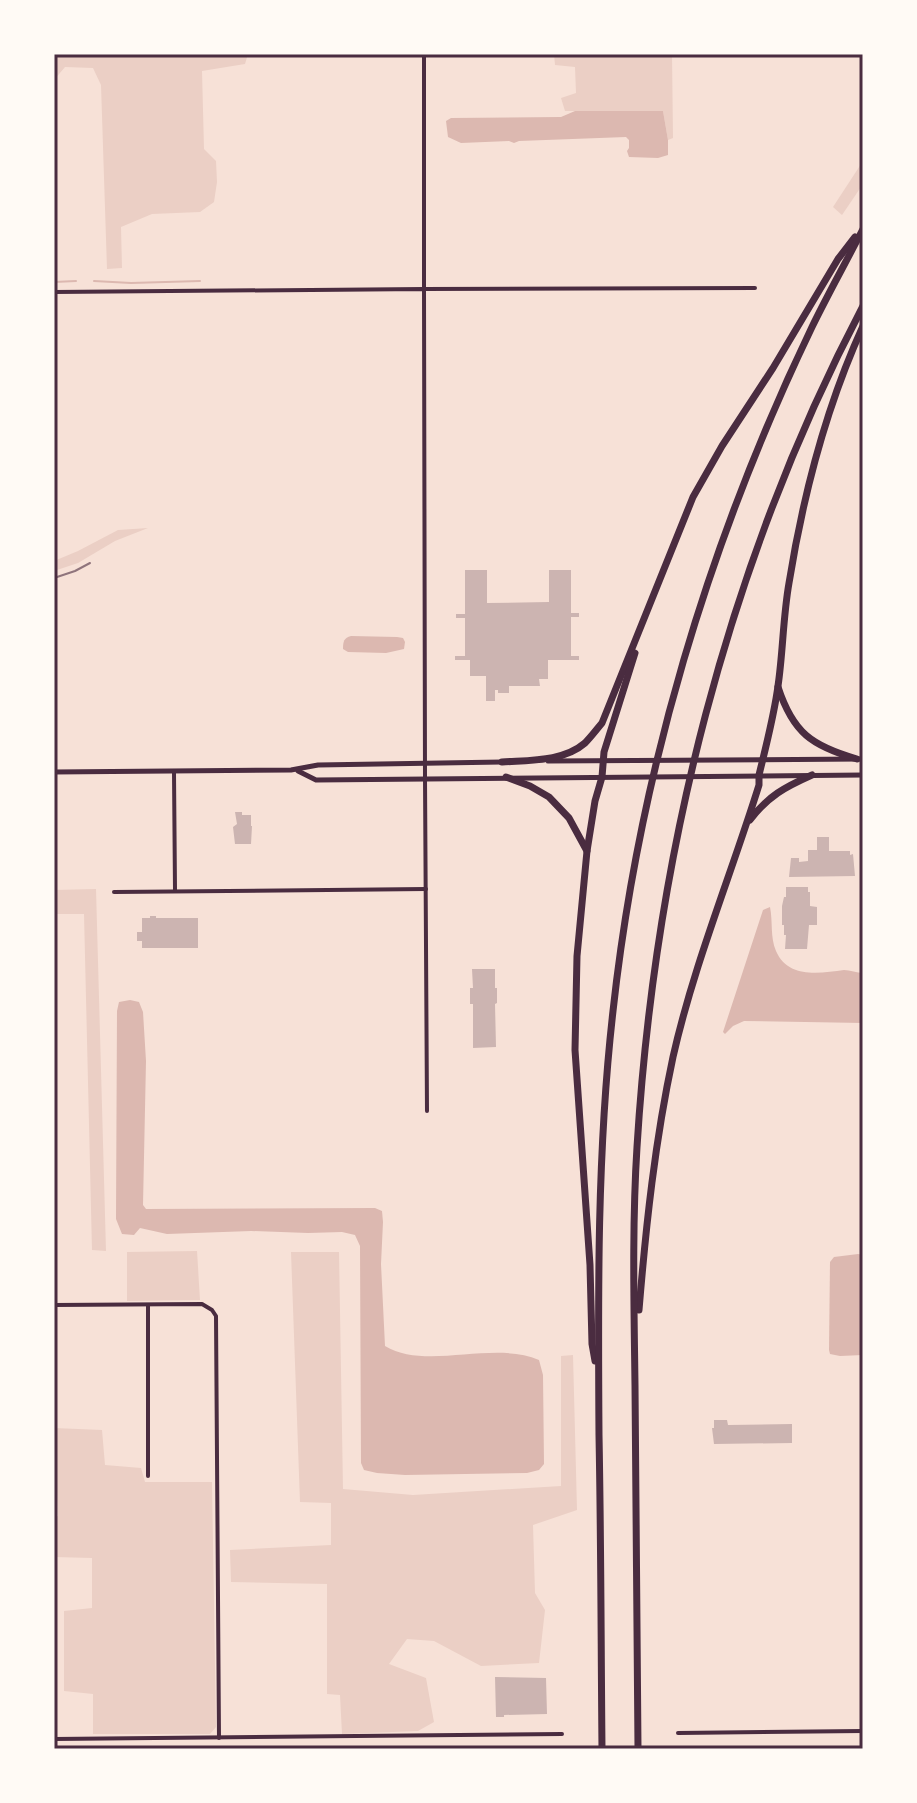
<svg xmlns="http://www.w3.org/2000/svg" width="917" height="1803" viewBox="0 0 917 1803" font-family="'PT Sans Narrow',sans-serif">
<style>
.green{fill:#ebcfc5}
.water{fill:#dcb8b0}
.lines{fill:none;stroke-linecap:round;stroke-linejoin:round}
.stream{stroke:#dcb8b0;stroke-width:2}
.building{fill:#ccb4b1}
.minor{stroke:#4a2c40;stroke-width:4}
.tertiary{stroke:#4a2c40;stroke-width:4}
.secondary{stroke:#4a2c40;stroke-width:5}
.motorway{stroke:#4a2c40;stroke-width:7}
.rail{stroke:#8f747c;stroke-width:2}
.neatline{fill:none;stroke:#4a2c40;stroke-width:3}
</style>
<rect width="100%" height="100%" fill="#f7e1d7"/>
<g class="green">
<polygon points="54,54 248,54 245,64 202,71 204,149 216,161 217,182 214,202 200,212 152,214 121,227 122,268 107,269 101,85 93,68 65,67 54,80"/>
<polygon points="554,54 672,54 673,138 668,140 663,111 565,111 561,98 576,93 575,67 555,65"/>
<polygon points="863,161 863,184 842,215 833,207"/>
<polygon points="148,528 115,541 78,563 54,571 54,561 78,551 118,530"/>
<polygon points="96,889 106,1251 92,1250 84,914 54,914 54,890"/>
<polygon points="197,1251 200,1300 127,1301 127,1252"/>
<polygon points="291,1252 339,1252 343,1489 413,1495 561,1486 561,1356 573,1355 577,1510 533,1525 535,1593 545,1610 539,1663 481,1666 434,1641 407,1639 389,1664 426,1678 434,1722 418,1731 342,1734 340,1695 327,1694 327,1584 231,1582 230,1550 331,1545 331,1503 300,1502"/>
<polygon points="54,1428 102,1430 105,1465 141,1468 145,1482 212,1482 216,1727 210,1734 93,1734 93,1694 64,1691 64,1611 92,1608 92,1558 54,1557 54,1517 58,1516 57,1492 54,1486"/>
</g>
<g class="water">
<polygon points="575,111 663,111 668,140 668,155 658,158 629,157 627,151 629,148 629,140 626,137 519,141 514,143 509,141 461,143 448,137 446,121 451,118 561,117"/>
<path d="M351 636 397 637 403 638 405 642 404 649 386 653 348 652 343 649C343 641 344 638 351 636Z"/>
<path d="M770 907C773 922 770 937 776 951 788 979 820 973 844 970 850 970 857 973 863 973V1023L744 1021 733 1026 725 1034 723 1032 763 910Z"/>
<path d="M130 1000 139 1002 143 1012 146 1061 143 1205 146 1209 375 1208 382 1211 383 1222 381 1264 385 1346C426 1371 493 1340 539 1360L543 1375 544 1464 539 1470 527 1473 405 1475 377 1473 364 1470 361 1463 360 1246 355 1235 342 1232 308 1233 251 1231 167 1234 140 1228 134 1235 122 1234 116 1219 117 1011 119 1002Z"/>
<polygon points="858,1254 863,1255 863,1355 840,1356 830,1354 829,1350 830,1262 834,1257"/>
</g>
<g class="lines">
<g class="stream">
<polyline points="94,281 131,283 200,281"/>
<polyline points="54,282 76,281"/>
</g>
</g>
<g class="building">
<polygon points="465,570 487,570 487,603 549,602 549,570 571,570 571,613 579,613 579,617 571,617 571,656 579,656 579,660 548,660 548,679 539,679 540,686 509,686 509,693 498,693 498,690 495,690 495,701 486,701 486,676 470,676 470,660 455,660 455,656 465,656 465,618 456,618 456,614 465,614"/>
<polygon points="235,812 242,812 242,815 251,815 251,826 252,826 251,844 235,844 233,827 237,824"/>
<polygon points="817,837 829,837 829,851 850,851 850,855 853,854 855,876 789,877 791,858 799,858 799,862 808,861 808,850 817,850"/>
<polygon points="786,887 808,887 808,892 810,892 810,906 817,907 817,925 809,925 807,949 785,949 786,935 784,935 784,925 782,925 782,906 784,897 786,897"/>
<polygon points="150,916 156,916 156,918 198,918 198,948 142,948 142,941 137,941 137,932 142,932 142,918 150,918"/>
<polygon points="472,969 495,969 495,988 497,988 497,1003 495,1004 496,1047 473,1048 473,1004 470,1004 470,988 473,988"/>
<polygon points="714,1420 727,1420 728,1425 792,1424 792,1443 714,1444 712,1428 714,1428"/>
<polygon points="495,1677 546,1678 547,1714 504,1715 504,1717 496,1717"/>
</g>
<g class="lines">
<g class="minor">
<polyline points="424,54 424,289 755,288"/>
<polyline points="174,773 175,890"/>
<polyline points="425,778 427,1111"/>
<polyline points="114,892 426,889"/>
<polyline points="54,1305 202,1304 212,1310 216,1316 219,1738"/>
<polyline points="148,1476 148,1305"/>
<polyline points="678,1733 863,1731"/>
<polyline points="54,1739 562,1734"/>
</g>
<polyline class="tertiary" points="54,292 424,289 425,778"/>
<g class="secondary">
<polyline points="548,761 863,759"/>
<polyline points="298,771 316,780 863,775"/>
<polyline points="54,772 291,770 318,765 502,762"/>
</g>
<g class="motorway">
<path d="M778 687C793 733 812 746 857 759"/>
<path d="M502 762C529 760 563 762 585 743 591 737 597 729 602 723L693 497 722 446 773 368 838 259 855 237"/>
<polyline points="506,777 530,786 549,797 569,818 587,851 577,956 575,1050 590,1265 592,1344 595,1361"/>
<path d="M750 820C768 796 785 787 812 775"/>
<polyline points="587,851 595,801 602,777 604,752 635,653"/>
<path d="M639 1310C646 1225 655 1141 673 1057 694 964 731 875 759 785V775C766 746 774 716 778 686 783 652 783 617 789 583 803 496 826 407 863 326"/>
<path d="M602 1749C601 1644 601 1539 599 1435 598 1293 597 1151 613 1011 639 774 709 541 812 327 828 294 846 262 863 229"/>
<path d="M638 1749C637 1628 636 1506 635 1385 634 1306 632 1226 637 1147 655 855 727 565 863 306"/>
</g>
<polyline class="rail" points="54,578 75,571 90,563"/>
</g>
<rect width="917" height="1803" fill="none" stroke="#fffaf5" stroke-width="112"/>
<rect x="56" y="56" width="805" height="1691" class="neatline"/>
</svg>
